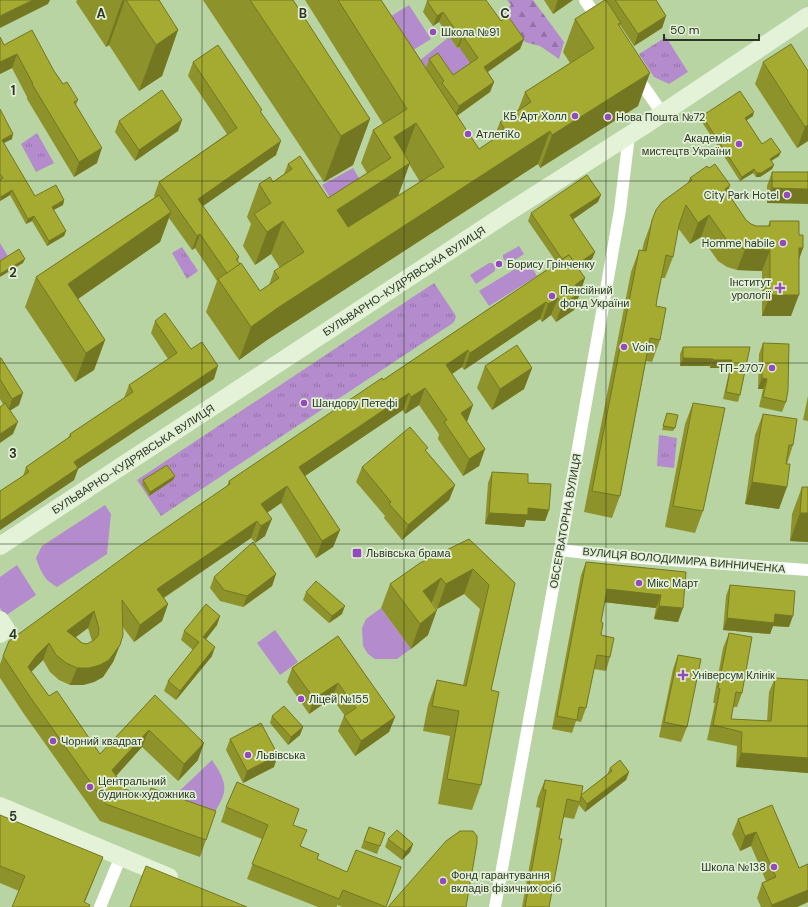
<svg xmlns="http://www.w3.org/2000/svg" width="808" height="907" viewBox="0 0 808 907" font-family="'DM Sans',sans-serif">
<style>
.grass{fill:#b48ccd}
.forest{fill:url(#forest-firs)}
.park{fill:url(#park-tufts)}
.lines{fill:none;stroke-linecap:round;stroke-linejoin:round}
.street{stroke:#fff;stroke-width:12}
.secondary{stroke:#e4f2d7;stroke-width:18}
.wall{fill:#8e922a;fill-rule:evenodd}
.shaded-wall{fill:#747722}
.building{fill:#a5aa31;stroke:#747722;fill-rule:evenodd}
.grid{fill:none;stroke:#2c3623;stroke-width:1;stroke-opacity:0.55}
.poi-dot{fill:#944abd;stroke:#e2f0d7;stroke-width:1.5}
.labels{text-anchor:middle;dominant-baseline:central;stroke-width:3.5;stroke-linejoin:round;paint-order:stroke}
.poi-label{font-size:11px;fill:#2c3623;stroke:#e2f0d7;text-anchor:start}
.street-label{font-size:11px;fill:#2c3623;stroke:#e2f0d7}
.grid-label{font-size:13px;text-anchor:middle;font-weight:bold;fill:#2c3623;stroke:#e2f0d7;stroke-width:3.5;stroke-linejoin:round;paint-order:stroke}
</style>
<defs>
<pattern id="forest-firs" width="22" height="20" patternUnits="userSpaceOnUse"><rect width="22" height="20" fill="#b48ccd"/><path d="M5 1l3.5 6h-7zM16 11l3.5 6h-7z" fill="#9373a6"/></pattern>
<pattern id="park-tufts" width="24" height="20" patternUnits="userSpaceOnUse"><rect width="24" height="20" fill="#b48ccd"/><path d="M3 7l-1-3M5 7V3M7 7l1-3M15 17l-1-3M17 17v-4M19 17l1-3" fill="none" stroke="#9373a6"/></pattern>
</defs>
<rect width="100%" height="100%" fill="#b9d4a3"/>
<g class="grass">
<polygon points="409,5 431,39 410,52 388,18"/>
<polygon points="449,37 457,48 463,48 474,69 439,93 414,65"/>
<polygon points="353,168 362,183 332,201 322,185"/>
<polygon points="0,243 9,258 0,264"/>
<path d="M519 246 524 254C517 258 508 267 503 258V255Z"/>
<polygon points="528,261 537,276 489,306 479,291"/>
<path d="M489 263H492C495 265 495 267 495 271L476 284 470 275Z"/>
<path d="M105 505 111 514 107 554 57 587C44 580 41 572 36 558L42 546Z"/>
<polygon points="17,565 36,595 5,616 0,608 0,577"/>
<polygon points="381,608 411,649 397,659 375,659 368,654 363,646 362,628 366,619"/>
<polygon points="275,630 298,662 280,675 257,643"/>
<path d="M212 760C218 769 226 780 224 792 223 799 218 806 215 812L169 801Z"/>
</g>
<polygon class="forest" points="507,0 533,0 564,42 559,59 540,46 525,42 508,24 504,14 511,5"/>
<g class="park">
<polygon points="666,37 688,72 669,84 654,77 639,54"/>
<polygon points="37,133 54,163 36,172 21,144"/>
<polygon points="182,247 198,271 187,279 172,253"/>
<polygon points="434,283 456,316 455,320 453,323 161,516 137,480"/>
<polygon points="659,435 677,438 674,468 657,466"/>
</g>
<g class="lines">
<g class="street">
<polyline points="585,0 600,22"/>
<polyline points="635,74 662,113"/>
<polyline points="560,550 613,556 808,570"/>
<polyline points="100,907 121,856"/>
<polyline points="495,907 560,550 620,210 629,135"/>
</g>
<g class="secondary">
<polyline points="0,546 507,213 642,127 808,16"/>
<polyline points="0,620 6,629 0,634"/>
<polyline points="0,806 169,877"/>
</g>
</g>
<g class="wall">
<polygon points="77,0 159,0 178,30 162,76 139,91 109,45 106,47 76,2"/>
<polygon points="203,0 293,0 370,119 353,165 324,182"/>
<path d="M305 0H381L426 68 429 59 453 75 470 63 459 47 457 48 439 22 433 26 423 12 427 1 501 21 524 39 520 49 488 72 494 82 490 92 457 116 479 149 493 140 500 122 518 110 525 92 570 63 563 52 575 19 603 1V0H656L666 16 662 28 634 46 620 25 619 26 638 106 540 168 538 164 267 340 239 360 206 312 217 281 195 248 192 250 169 218 160 242 78 299 105 340 94 370 75 382 25 307 36 277 155 197 154 196 159 182 227 134 188 76 193 62 261 112 276 155 203 206 239 257 238 261 260 291 269 285 274 271 280 268 271 254 255 265 243 246 251 224 247 217 259 184 273 182 284 174 288 164 328 198 367 173 361 163 373 130 383 124ZM409 164 420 182 380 207 398 196Z"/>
<polygon points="544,0 573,0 553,14"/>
<polygon points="0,37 4,45 54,71 63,84 78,100 76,105 97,163 74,177 27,99 27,97 12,68 0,74"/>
<polygon points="763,62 808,71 808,141 797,148 755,84"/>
<polygon points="0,109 12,139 3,143 35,196 64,200 63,205 53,210 66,231 64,236 47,246 32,221 26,224 10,195 0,201"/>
<polygon points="702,116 753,116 746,120 762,144 779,156 771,161 774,165 772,169 760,177 756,177 753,173 740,181 700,119"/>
<polygon points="182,120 178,131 135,161 115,132 119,121"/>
<polygon points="709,168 730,185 727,193 746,220 751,224 756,226 768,226 770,221 799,235 803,248 799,260 791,316 762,316 762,271 737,270 727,267 718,261 701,237 690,244 678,228 673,257 665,278 661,278 657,299 656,306 660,340 652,362 646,361 620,496 612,518 584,512 631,272 639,250 642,251 644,242 656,210 688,183 690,178"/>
<polygon points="772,172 808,172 767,203 767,186"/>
<path d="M598 202 573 219 595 252 592 259 578 269 585 278 574 310 556 322 551 315 542 322 540 319 464 370 462 367 452 374 467 422 485 449 479 466 463 476 438 439 439 434 419 405 405 414 403 410 305 476 340 530 333 547 316 558 281 503 267 513 265 536 255 543 251 538 164 598 168 604 162 621 134 642 122 626 120 645 113 662 103 677 94 682 83 685H70L59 680 50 672 43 660 31 672 49 696 100 754 155 695 198 760 178 781 142 747 116 776 125 789 147 797 216 811 200 857 100 821 24 714 0 678V664L3 656 227 486 229 481 383 380 557 263 528 221 531 213ZM88 628 92 641 87 644 82 643 76 637Z"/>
<polygon points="155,321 191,349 214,379 78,469 74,480 0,530 0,491 23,476 26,467 68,438 70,434 124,398 129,385 168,359 151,333"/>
<polygon points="763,343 786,402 782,412 759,407 763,389 758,389 759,354"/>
<polygon points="683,347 750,347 740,395 738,402 723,399 730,368 710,368 710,366 680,366 680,354"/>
<polygon points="0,358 19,405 10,410 13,434 3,404 0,399"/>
<polygon points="485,366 532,368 524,389 492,410 477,388"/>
<polygon points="808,396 808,421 803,420"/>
<polygon points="693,403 703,511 695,533 665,527 685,424"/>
<polygon points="667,413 675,428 673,431 662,430"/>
<polygon points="763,414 793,445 787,464 779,509 745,504 755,435"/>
<polygon points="427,452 455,485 449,500 402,540 384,518 385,516 356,482 362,467"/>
<polygon points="492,472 528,483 549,510 545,521 526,520 524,527 485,524 488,483"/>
<polygon points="175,476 173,480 149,496 142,484 143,480"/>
<polygon points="802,487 808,487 808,542 790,541 792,514"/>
<polygon points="469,539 515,583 491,690 481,785 472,810 438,804 450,736 423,731 428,705 437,680 463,685 480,609 464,594 437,609 432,602 431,603 428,635 411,649 381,608 390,584"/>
<polygon points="586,562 686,572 678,622 654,619 656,608 605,602 601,622 601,635 610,657 606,671 594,669 586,708 581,722 576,721 572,733 552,729 581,575"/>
<polygon points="276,574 272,586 243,607 220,601 210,588 214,577"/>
<polygon points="730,585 789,627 773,626 770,634 723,630 726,596"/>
<polygon points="306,592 342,614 329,623 303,600"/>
<polygon points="220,616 217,625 206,639 212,656 176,700 164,691 168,681 193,650 181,640 184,631"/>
<polygon points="729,633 742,693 737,707 733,707 731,719 767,721 769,692 775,678 808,680 808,773 736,767 737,746 707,740 715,703 713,703 723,648"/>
<polygon points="338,636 395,717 389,732 355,756 338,731 344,716 345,716 332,698 309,714 287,682 292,668"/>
<polygon points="678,655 687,727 681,742 659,737 673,669"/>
<polygon points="272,716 303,727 300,735 288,745 270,723"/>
<polygon points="230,739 274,767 243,783 226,750"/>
<polygon points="610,768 629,772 626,780 585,812 579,805 574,819 563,817 549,907 522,907 540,808 536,807 538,797 545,780 581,795 607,775"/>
<polygon points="772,805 799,868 808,864 808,902 797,907 761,907 757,898 762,883 766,881 751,846 740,851 732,834 738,819"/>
<polygon points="226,807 293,825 301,846 317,859 347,872 396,882 386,907 342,907 337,905 337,907 318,907 247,879 262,839 221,822"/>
<polygon points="0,815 97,872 85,902 19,891 0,883"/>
<polygon points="369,827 385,833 377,854 361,848"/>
<polygon points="388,839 413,844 410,852 402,860 385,847"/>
</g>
<g class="shaded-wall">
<polygon points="33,0 50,0 48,4 0,28 0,16"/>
<polygon points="124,0 125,0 109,45 106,47 122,1"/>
<polygon points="558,0 573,0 553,14"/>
<polygon points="443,12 439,22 433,26 437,16"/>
<polygon points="666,16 662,28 634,46 638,34"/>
<polygon points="178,30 162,76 139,91 156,45"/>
<polygon points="463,36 459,47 457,48 461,38"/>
<polygon points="524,39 520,49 480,77 484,67"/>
<polygon points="17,54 12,68 0,74 0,62"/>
<polygon points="650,73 638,106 540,168 552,135"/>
<polygon points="494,82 490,92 455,117 459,106"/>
<polygon points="754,112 753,116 744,122 745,118"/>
<polygon points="370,119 353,165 324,182 341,136"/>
<polygon points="182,120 178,131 135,161 139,150"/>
<polygon points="416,123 404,156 391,158 394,137"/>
<polygon points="808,125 808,141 797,148 805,127"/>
<polygon points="550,131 538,164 267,340 239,360 251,327 279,307"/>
<polygon points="13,134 12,139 0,145 2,140"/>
<polygon points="281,141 276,155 193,213 198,199"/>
<polygon points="102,148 97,163 74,177 79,162"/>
<polygon points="781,152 779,156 768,163 770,159"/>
<polygon points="410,163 398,196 325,243 337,210"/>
<polygon points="774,165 772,169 760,177 756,177 757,173"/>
<polygon points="754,169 753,173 740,181 742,177"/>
<polygon points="730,185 722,207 725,189"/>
<polygon points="772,188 808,189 808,204 767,203"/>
<polygon points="12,190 10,195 0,201 1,197"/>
<polygon points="601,195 598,202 568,223 570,215"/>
<polygon points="64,200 63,205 50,212 52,207"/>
<polygon points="171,212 160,242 59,312 68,284"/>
<polygon points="709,215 701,237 690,244 698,223"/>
<polygon points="34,216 32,221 26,224 28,219"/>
<polygon points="283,221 271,254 255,265 267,232"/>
<polygon points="66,231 64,236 47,246 49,241"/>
<polygon points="200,234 195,248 192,250 197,236"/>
<polygon points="799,248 803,248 795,269"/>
<polygon points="745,249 770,250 762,271 737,270"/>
<polygon points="595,252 592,259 566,277 569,269"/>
<polygon points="25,259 23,263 0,277 0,274"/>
<polygon points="585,278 574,310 556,322 562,305 575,285"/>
<polygon points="770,295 799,295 791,316 762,316"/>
<polygon points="558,298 551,315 542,322 548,304"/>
<polygon points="546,302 540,319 464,370 470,353"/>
<polygon points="105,340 94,370 75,382 86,353"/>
<polygon points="468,350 462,367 440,382 446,365"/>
<polygon points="683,358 713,359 710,366 680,366"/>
<polygon points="713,360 732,360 730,368 710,368"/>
<polygon points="218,366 214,379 78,469 74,480 0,530 0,521 74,462"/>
<polygon points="532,368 524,389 492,410 500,389"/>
<polygon points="762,378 767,379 763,389 758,389"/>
<polygon points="425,388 419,405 405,414 411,397"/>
<polygon points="23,393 19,405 8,412 12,399"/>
<polygon points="409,393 403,410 293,484 299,467"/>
<polygon points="473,405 467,422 461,413"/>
<polygon points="18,422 13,434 0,443 0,434"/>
<polygon points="485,449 479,466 463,476 469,459"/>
<polygon points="175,476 173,480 149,496 150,492"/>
<polygon points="752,482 787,487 779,509 745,504"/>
<polygon points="455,485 449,500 402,540 408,525"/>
<polygon points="287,486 281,503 255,521 261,504"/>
<polygon points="528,508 549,510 545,521 526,520 524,527 485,524 489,513"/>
<polygon points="800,513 808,513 808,542 790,541"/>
<polygon points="272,519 265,536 255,543 261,526"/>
<polygon points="257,521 251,538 151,606 157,589"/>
<polygon points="340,530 333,547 316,558 322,541"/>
<polygon points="473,569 464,594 437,609 446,584"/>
<polygon points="276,574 272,586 243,607 247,596"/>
<polygon points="441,578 432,602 414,616 423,591"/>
<polygon points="607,589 661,595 656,608 602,602"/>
<polygon points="168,604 162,621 134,642 140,625"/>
<polygon points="345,606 342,614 329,623 332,616"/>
<polygon points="659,606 683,608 678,622 654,619"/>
<polygon points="437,610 428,635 411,649 420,624"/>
<polygon points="94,611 88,628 61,648 67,631"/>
<polygon points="775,614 793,616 789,627 773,626 770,634 723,630 727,618"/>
<polygon points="220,616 217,625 200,647 203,637"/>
<polygon points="49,643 43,660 30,673 28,667 36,656"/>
<polygon points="120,645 113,662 103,677 94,682 83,685 70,685 77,668"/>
<polygon points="215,647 212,656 176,700 180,691"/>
<polygon points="338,683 332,698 309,714 314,699"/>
<polygon points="395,717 389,732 355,756 361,741"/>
<polygon points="303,727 300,735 288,745 291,737"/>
<polygon points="149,730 142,747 106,787 112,770"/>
<polygon points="204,743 198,760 178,781 184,764"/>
<polygon points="741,753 808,758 808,773 736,767"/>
<polygon points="278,755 274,767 243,783 247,771"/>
<polygon points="629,772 626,780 585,812 587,804"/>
<polygon points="756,832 751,846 740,851 745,836"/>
<polygon points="413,844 410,852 402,860 405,852"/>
<polygon points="808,890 808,902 797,907 771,907 772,905"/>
</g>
<g class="building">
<polygon points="0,0 33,0 0,16"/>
<polygon points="126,0 159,0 178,30 156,45"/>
<polygon points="250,0 293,0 370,119 341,136"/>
<path d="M338 0H381L479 149 506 131 500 122 531 102 525 92 594 48 575 19 605 0H606L621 23 618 24 650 73 552 135 550 131 279 307 251 327 218 279 241 263 260 291 279 278 274 271 304 252 283 221 267 232 254 214 271 203 259 184 270 177 273 182 292 169 288 164 300 156 328 198 391 158 373 130 407 109ZM416 123 444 167 348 227 337 210 410 163 394 137Z"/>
<polygon points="429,0 486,0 501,21 508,16 524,39 484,67 494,82 459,106 442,83 444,81 429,59 438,53 453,75 478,58 463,36 461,38 443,12 437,16 427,1"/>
<polygon points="615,0 656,0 666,16 638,34"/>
<polygon points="32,30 54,71 63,84 67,82 78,100 74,102 102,148 79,162 32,84 33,84 17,54 0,62 0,37 4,45"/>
<polygon points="791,44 808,71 808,125 805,127 763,62"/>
<polygon points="218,45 262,110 260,111 281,141 198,199 239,257 236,259 240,264 227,273 200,234 197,236 159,182 237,128 193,62"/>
<polygon points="162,90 182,120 139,150 119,121"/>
<polygon points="740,91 754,112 745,118 762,144 771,138 781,152 770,159 774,165 761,173 757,173 754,169 742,177 702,116"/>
<polygon points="0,109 13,134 2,140 35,196 56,185 64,200 52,207 66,231 49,241 34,216 28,219 12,190 1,197 0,196 0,180 3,178 0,174"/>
<polygon points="715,164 730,185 725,189 746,220 751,224 756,226 770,226 770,221 799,221 799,235 803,235 803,248 799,248 799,295 770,295 770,250 745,249 735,245 726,239 709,215 698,223 686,205 679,225 673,257 666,255 657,299 656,306 666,308 660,340 650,338 620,496 592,491 639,250 646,251 652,220 656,210 662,202 692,180 690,178 707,166 709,168"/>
<polygon points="772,172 808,172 808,189 772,188"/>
<polygon points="587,175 601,195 570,215 595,252 576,265 569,255 562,259 531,213"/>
<polygon points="159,195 171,212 68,284 105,340 86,353 36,277"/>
<polygon points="19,249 25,259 0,274 0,261"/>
<path d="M569 255 585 278 575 285 580 293 562 305 558 298 548 304 546 302 470 353 468 350 446 365 473 405 461 413 485 449 469 459 444 422 447 420 425 388 411 397 409 393 299 467 340 530 322 541 287 486 261 504 272 519 261 526 257 521 157 589 168 604 140 625 122 600 123 635 120 645 109 660 100 665 89 668H77L66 663 56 655 49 643 36 656 28 667 49 696 57 691 100 754 155 695 204 743 184 764 149 730 112 770 125 789 147 797 151 788 216 811 206 840 106 804 30 697 3 656 9 641 138 547 230 484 229 481 382 378 383 380ZM94 611 99 629 98 636 94 640 87 644 82 643 67 631Z"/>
<polygon points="165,313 191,349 202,342 218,366 74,462 78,468 0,521 0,491 29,472 26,467 71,436 70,434 133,392 129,385 177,353 155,321"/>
<polygon points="763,343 789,344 788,390 786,402 763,397 767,379 762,378"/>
<polygon points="517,345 532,368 500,389 485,366"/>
<polygon points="683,347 750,347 740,395 726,392 732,360 713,360 713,359 683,358"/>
<polygon points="0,358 1,358 23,393 12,399 0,379"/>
<polygon points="5,403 18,422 0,434 0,407"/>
<polygon points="693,403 725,408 703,511 673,506"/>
<polygon points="667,413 678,415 675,428 663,426"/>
<polygon points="763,414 797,419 793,445 789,445 786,464 790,464 787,487 752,482"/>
<polygon points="410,427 428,448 425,450 455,485 408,525 389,504 391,502 362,467"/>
<polygon points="167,465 175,476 150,492 143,480"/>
<polygon points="492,472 528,474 528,483 551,484 549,510 528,508 528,515 489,513"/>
<polygon points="802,487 808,487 808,513 800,513"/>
<polygon points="469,539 515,583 491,690 499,692 481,785 447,779 459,711 432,706 437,680 466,686 489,585 473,569 446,584 441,578 423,591 437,610 420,624 390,584 420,563"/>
<polygon points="253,542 276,574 247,596 224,590 214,577"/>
<polygon points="586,562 686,572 683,608 659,606 661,595 607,589 601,622 603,623 601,635 614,638 610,657 597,655 586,708 579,707 577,720 557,716"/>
<polygon points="316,581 345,606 332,616 306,592"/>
<polygon points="730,585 795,591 793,616 775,614 774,623 727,618"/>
<polygon points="206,604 220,616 203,637 215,647 180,691 168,681 199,642 184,631"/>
<polygon points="729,633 752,637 742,693 736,692 731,719 771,721 775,678 808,680 808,758 741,753 742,732 713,725 720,689 718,688"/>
<polygon points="338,636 395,717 361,741 344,716 356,708 338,683 314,699 292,668"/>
<polygon points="678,655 701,659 687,727 664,722"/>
<polygon points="284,706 303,727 291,737 272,716"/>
<polygon points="261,723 278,755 247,771 230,739"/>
<polygon points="620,760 629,772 587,804 581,796 581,795 612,771 610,768"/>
<polygon points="545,780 583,786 580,802 567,799 559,839 562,839 549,907 525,907 546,790 543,790"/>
<polygon points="237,782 299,809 293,825 307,830 300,846 319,854 317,859 347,872 356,850 401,867 386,907 343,890 339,899 252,864 268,825 226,807"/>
<polygon points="772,805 799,868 808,864 808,890 772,905 762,883 776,877 756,832 745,836 738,819"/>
<polygon points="0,815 103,857 84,902 90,905 89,907 12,907 25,876 0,866"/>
<polygon points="369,827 385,833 380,846 364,841"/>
<polygon points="397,830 413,844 405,852 388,839"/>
<polygon points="460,831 473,831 477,836 477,843 466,907 388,907 446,841"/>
<polygon points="146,866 247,907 130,907"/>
</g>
<path class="grid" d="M202 0V907M404 0V907M606 0V907M0 181H808M0 363H808M0 544H808M0 726H808"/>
<g class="poi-dot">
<circle cx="433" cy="32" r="4"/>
<circle cx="575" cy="116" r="4"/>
<circle cx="608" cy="117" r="4"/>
<circle cx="468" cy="134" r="4"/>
<circle cx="739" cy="144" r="4"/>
<circle cx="787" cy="195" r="4"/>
<circle cx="783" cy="243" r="4"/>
<circle cx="499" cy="264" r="4"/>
<path d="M778 282h4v4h4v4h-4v4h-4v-4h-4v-4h4z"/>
<circle cx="552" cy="296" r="4"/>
<circle cx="624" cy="347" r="4"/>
<circle cx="772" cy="368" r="4"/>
<circle cx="304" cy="403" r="4"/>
<rect x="352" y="548" width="10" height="10" rx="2"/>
<circle cx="639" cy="583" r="4"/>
<path d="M681 669h4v4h4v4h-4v4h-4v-4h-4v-4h4z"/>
<circle cx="301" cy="699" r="4"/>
<circle cx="53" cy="741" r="4"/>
<circle cx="248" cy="755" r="4"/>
<circle cx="90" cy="787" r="4"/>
<circle cx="774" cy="867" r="4"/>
<circle cx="443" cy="881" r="4"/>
</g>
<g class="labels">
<g class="poi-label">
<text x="441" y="32">Школа №91</text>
<text x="567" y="116" text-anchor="end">КБ Арт Холл</text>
<text x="616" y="117">Нова Пошта №72</text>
<text x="476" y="134">АтлетіКо</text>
<text x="731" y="138" text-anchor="end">Академія<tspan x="731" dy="13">мистецтв України</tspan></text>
<text x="779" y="195" text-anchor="end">City Park Hotel</text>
<text x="775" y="243" text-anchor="end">Homme habile</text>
<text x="507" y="264">Борису Грінченку</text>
<text x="771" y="282" text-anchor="end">Інститут<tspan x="771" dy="13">урології</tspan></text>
<text x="560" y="290">Пенсійний<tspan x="560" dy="13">фонд України</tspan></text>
<text x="632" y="347">Voin</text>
<text x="764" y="368" text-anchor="end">ТП-2707</text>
<text x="312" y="403">Шандору Петефі</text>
<text x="366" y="553">Львівська брама</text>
<text x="647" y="583">Мікс Март</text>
<text x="692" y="675">Універсум Клінік</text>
<text x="309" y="699">Ліцей №155</text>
<text x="61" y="741">Чорний квадрат</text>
<text x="256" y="755">Львівська</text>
<text x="98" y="781">Центральний<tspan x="98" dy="13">будинок художника</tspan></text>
<text x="766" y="867" text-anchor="end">Школа №138</text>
<text x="451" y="875">Фонд гарантування<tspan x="451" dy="13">вкладів фізичних осіб</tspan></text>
</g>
<g class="street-label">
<text transform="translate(404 281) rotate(-33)">БУЛЬВАРНО-КУДРЯВСЬКА ВУЛИЦЯ</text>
<text transform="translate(133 459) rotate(-33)">БУЛЬВАРНО-КУДРЯВСЬКА ВУЛИЦЯ</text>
<text transform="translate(565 521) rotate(-80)">ОБСЕРВАТОРНА ВУЛИЦЯ</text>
<text transform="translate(684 560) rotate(5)">ВУЛИЦЯ ВОЛОДИМИРА ВИННИЧЕНКА</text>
</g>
</g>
<g class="grid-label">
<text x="101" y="18">A</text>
<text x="303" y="18">B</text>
<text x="505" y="18">C</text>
<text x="13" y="95">1</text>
<text x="13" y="277">2</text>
<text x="13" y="458">3</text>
<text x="13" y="639">4</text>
<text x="13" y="821">5</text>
</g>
<path d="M664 34v6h95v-6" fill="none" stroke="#2c3623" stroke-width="2"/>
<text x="670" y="34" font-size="12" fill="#2c3623" stroke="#e2f0d7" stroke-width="3" paint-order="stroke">50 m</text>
</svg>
